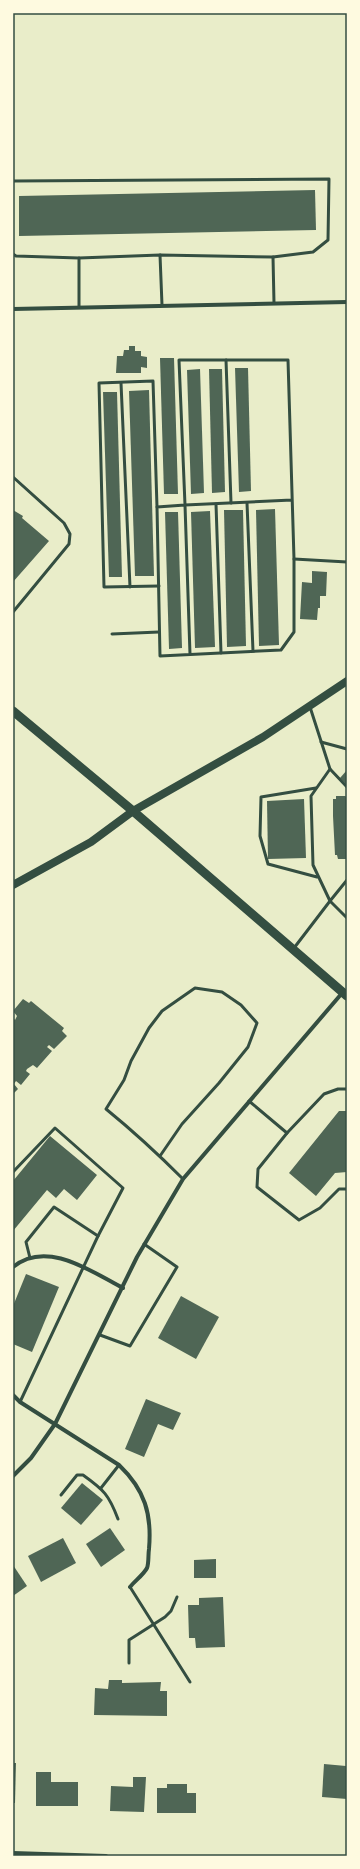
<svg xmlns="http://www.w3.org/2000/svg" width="360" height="1869" viewBox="0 0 360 1869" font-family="'Exo 2',sans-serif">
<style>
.building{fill:#4f6655}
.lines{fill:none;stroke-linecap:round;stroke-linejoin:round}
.service{stroke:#344e41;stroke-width:3}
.minor{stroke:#344e41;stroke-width:4}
.secondary{stroke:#344e41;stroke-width:8}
.primary{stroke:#344e41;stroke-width:9}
.neatline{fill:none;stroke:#344e41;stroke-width:1.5}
</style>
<rect width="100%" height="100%" fill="#e9edc9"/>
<g class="building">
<polygon points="315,190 316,230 19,236 19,196"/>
<polygon points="129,346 135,346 135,351 141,351 141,356 147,357 147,368 141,367 141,373 116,373 117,356 123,356 124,350 129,350"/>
<polygon points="160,358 174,358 178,494 164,494"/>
<polygon points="235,368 248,368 251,491 239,492"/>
<polygon points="200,369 204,493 191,494 187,370"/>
<polygon points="209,369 222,369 225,492 212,493"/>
<polygon points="149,390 154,576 135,576 129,391"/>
<polygon points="103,392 117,392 122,577 109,577"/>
<polygon points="275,509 279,645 259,646 256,510"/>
<polygon points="13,510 23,516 22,518 49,541 13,582"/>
<polygon points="224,510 243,510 246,646 227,647"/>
<polygon points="210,511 215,647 195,648 191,512"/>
<polygon points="165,512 178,512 182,648 169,649"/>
<polygon points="312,571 327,572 326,596 320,596 320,608 318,608 317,620 300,619 302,582 312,583"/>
<polygon points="347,770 347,785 340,778"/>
<polygon points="336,796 345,796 347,797 346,859 338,859 337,855 335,855 333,816 333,799 336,799"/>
<polygon points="304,799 306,858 268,859 267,801"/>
<polygon points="23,999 29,1003 31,1001 64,1028 62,1031 67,1036 54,1049 49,1045 47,1047 52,1051 37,1068 33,1065 27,1069 26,1071 30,1074 21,1085 16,1081 14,1084 18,1089 13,1094 13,1018 15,1020 17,1016 13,1011"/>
<polygon points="339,1111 347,1111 347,1172 335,1173 316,1196 289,1173"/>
<polygon points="50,1136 97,1175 77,1200 64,1189 56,1198 47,1190 13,1231 13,1181"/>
<polygon points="26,1274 59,1287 32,1352 13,1344 13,1306"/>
<polygon points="181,1296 219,1317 196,1359 158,1338"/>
<polygon points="146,1399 181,1413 173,1430 158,1424 144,1457 125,1449"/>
<polygon points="82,1483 103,1500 81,1525 61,1508"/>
<polygon points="110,1528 125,1550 101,1567 86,1544"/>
<polygon points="63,1538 76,1563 41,1582 28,1556"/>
<polygon points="216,1559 216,1578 194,1578 194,1560"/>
<polygon points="13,1565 27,1586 13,1596"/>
<polygon points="223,1597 225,1647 196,1648 195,1638 189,1638 188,1605 199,1605 199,1598"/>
<polygon points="109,1680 122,1680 122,1683 161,1682 160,1691 167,1691 167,1716 94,1715 95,1688 108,1689"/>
<polygon points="13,1763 16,1763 15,1803 13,1803"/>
<polygon points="324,1764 346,1766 347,1799 322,1797"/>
<polygon points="36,1772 51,1772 51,1782 78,1782 78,1806 36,1806"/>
<polygon points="133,1777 146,1777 144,1812 110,1811 111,1786 133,1787"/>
<polygon points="167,1784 187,1784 187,1793 196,1793 196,1813 157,1813 157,1788 167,1788"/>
</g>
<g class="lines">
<g class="service">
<polyline points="13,181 329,179 328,240 313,252 273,257 160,255 79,258"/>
<polyline points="13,254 16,256 79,258 79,307"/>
<polyline points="160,255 162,305"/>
<polyline points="273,257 274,303"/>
<polyline points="226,360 231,503"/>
<polyline points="121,383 130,587"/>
<polyline points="13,477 64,523 70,534 69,544 13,612"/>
<polyline points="247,503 253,651"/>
<polyline points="216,504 221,653"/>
<polyline points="157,507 153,381 99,383 104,587 159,586"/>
<polyline points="294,559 347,562"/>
<polyline points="112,634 159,632"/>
<polyline points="190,654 185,505 157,507 160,656 281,650 294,632 294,559 288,360 179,360 185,505 292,500"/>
<polyline points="310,707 330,769 347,787"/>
<polyline points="321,742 347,749"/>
<polyline points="330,769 311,796 313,865 330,901 347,880"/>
<polyline points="316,788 261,797 260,836 268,864 317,877"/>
<polyline points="294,948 330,901 347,918"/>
<polyline points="347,1089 338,1089 324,1094 287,1133 258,1169 257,1187 299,1220 320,1208 339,1189 347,1189"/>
<polyline points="249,1101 287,1133"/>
<path d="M160 1156 182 1124 219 1083 248 1047 257 1023 241 1005 222 992 195 988 162 1011 149 1028 131 1061 124 1080 106 1109C133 1131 158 1154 183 1179"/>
<polyline points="13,1172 55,1128 123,1188 98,1236"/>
<polyline points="100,1335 130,1346 177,1267 144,1244"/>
<polyline points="20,1402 98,1236 54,1207 26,1242 30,1258"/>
<polyline points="101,1488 119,1465"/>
<path d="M61 1495 77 1475H83C104 1490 109 1495 118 1519"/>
<polyline points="130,1587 190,1682"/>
<polyline points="129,1663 129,1640 165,1617 171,1611 177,1597"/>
</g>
<g class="minor">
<polyline points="13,309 347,302"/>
<path d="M13 1267C47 1239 92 1272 123 1288"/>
<path d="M13 1395 20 1402 119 1465C145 1490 152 1514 149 1549 148 1555 149 1563 147 1568 144 1574 135 1581 130 1587"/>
<polyline points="13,1476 31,1458 55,1424 137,1257 183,1179 343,992"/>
<polyline points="13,1853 106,1856"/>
</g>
<polyline class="secondary" points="13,885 91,842 133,811 263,737 347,681"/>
<polyline class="primary" points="13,711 133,811 347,996"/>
</g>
<rect width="360" height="1869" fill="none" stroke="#fefae0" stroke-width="28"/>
<rect x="14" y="14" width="332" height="1841" class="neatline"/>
</svg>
